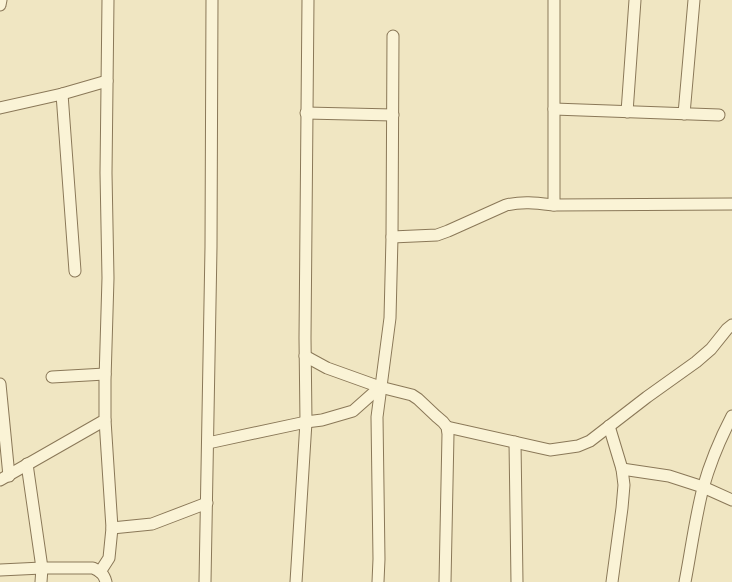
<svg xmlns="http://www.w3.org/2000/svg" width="732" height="582" viewBox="0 0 732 582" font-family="Bitter,serif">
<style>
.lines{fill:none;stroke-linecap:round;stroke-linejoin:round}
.minor-casing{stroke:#8a7858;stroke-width:13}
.minor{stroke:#faf3d6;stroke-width:11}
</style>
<rect width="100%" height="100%" fill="#f0e6c2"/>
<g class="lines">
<defs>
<g id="minor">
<polyline points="0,5 1,0"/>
<polyline points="62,94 75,271"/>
<polyline points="0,108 62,94 107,81"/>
<polyline points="554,109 719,115"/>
<polyline points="627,112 635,0"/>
<polyline points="306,113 393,115"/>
<polyline points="684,114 694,0"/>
<polyline points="554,205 554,0"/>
<path d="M392 237 437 235 448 231 506 205C523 201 537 203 554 205L732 204"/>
<polyline points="305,356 327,368 380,387 412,395 418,399 436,416 443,422 447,427 448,434 445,582"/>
<polyline points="52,377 105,374"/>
<polyline points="0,384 9,476"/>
<polyline points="609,426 622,469 624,485 622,508 612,582"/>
<polyline points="447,427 550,450 578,446 590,441 647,397 696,362 711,349 727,329 732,325"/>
<polyline points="515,442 517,582"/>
<polyline points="208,443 306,422 322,420 353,411 380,387"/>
<polyline points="27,464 42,568 41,582"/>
<polyline points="622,469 669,476 703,487 732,500"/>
<polyline points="0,480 105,420 105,380 108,278 106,173 108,0"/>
<polyline points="112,528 152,524 207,503"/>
<path d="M0 570 42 568H93C100 571 104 574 106 582"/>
<polyline points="100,572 109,558 112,528 105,420"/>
<polyline points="205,582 211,247 212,0"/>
<polyline points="296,582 306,422 305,338 308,0"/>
<polyline points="378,582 379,559 377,417 390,318 392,237 393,36"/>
<path d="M685 582C691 551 695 519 703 488 710 463 720 439 732 416"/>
</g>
</defs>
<use href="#minor" class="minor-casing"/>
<use href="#minor" class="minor"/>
</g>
</svg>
